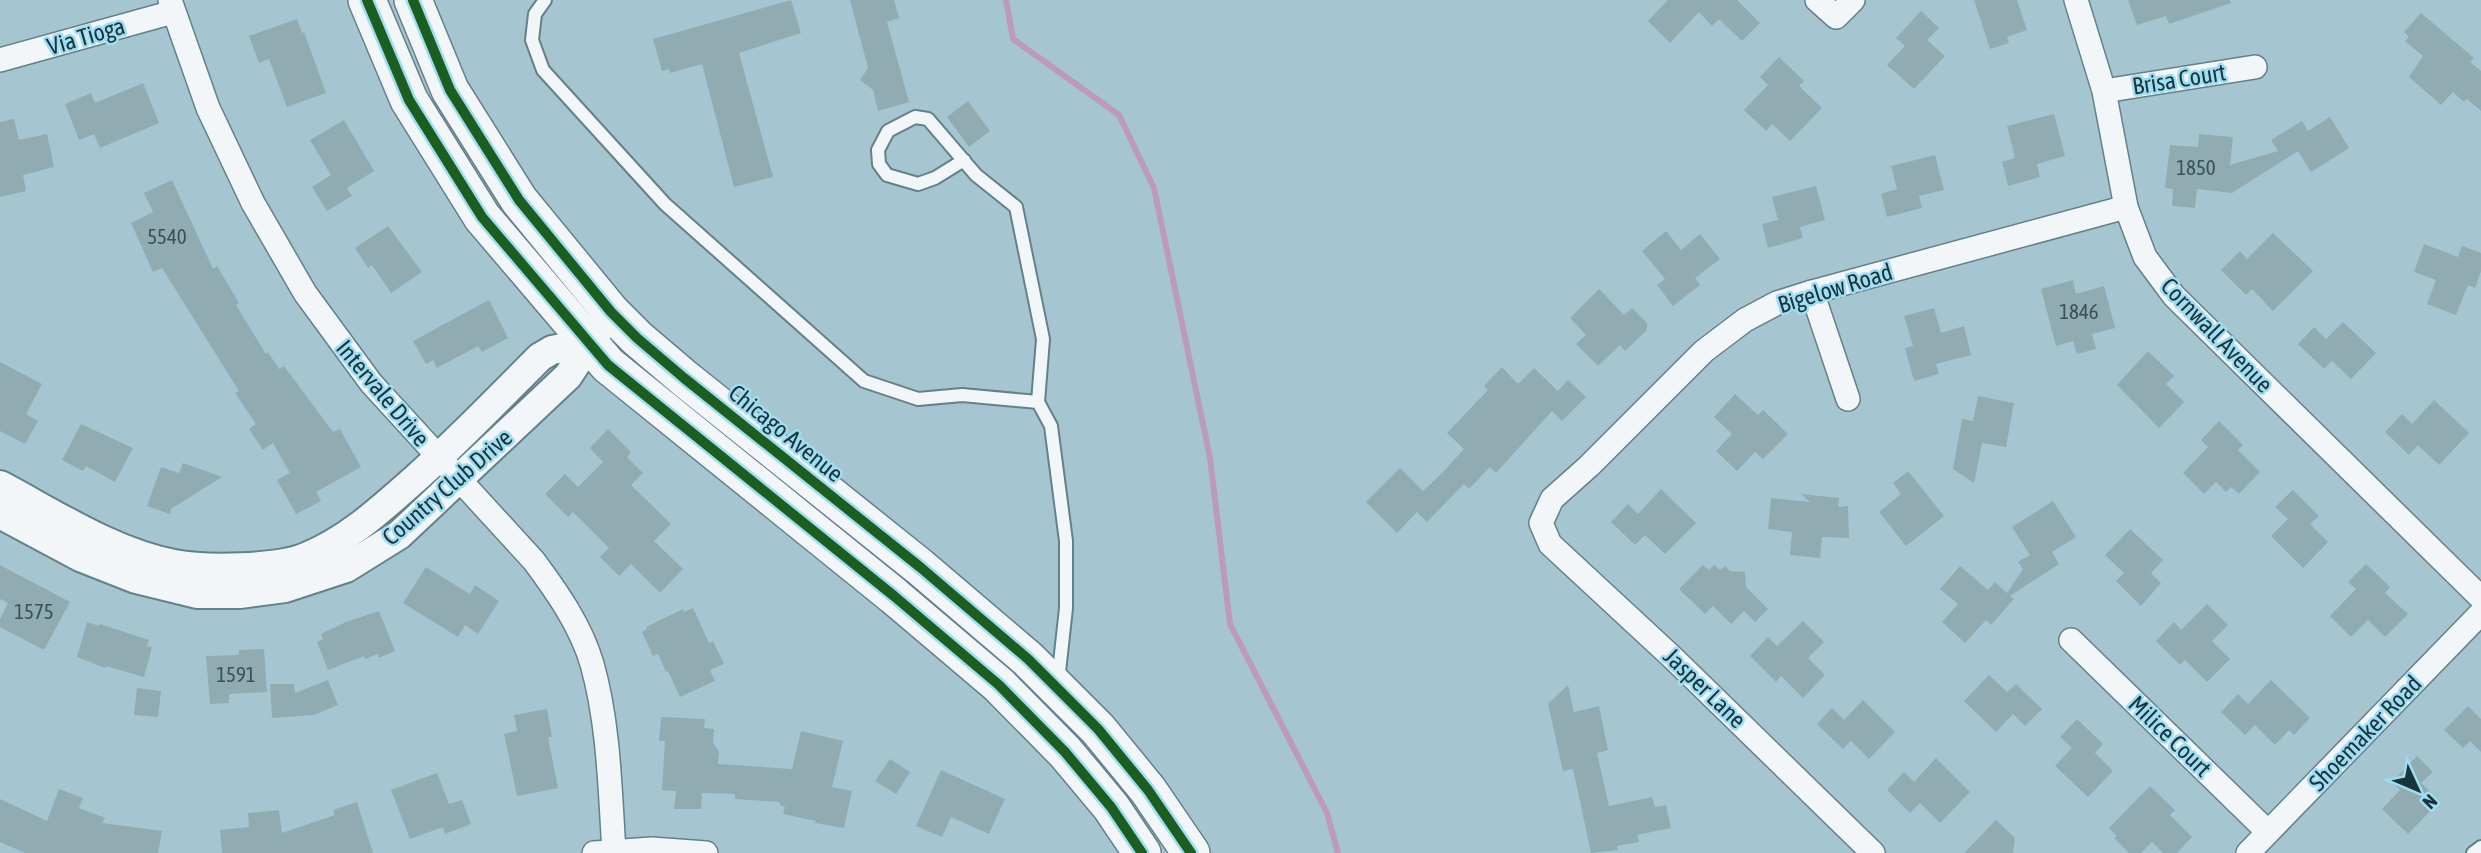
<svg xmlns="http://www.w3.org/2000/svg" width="2481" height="853" viewBox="0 0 2481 853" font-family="'Asap Condensed',sans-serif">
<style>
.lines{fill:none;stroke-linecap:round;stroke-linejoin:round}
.stream{stroke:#bd99ba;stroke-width:6}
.building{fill:#90acb2}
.service-casing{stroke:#648088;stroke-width:16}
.minor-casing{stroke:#648088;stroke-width:26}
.tertiary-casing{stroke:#648088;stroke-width:32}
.primary-casing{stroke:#648088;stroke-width:40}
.service{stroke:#f2f6f8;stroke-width:12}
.minor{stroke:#f2f6f8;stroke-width:23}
.tertiary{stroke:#f2f6f8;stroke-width:28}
.primary{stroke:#f2f6f8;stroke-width:37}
.cycleway-casing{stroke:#9fddf2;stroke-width:15}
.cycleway{stroke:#1b5e20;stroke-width:10}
.labels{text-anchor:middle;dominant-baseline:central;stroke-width:5;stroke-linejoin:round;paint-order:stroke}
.number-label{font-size:21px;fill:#38525a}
.street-label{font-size:24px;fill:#1a343c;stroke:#9fddf2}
</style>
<rect width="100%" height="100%" fill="#a5c6d1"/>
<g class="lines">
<polyline class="stream" points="1006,0 1013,39 1119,115 1154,188 1210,458 1230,624 1327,813 1338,853"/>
</g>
<g class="building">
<polygon points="791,0 801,33 739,53 773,177 734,187 702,64 670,73 669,69 662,71 653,39"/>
<polygon points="850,0 894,0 899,18 887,22 909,102 878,111 873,90 860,80 868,68"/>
<polygon points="1668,0 1737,0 1760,23 1742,41 1719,19 1712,26 1699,12 1670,43 1648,21"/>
<polygon points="1974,0 2017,0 2027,30 2007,37 2009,43 1990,49"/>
<polygon points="2128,0 2230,0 2231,3 2169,24 2166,16 2137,25"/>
<polygon points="1921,11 1939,28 1927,40 1945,56 1914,89 1887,65 1905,46 1896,38"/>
<polygon points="2421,13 2474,58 2470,62 2481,71 2481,111 2467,99 2464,102 2453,92 2441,105 2409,77 2423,56 2405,41 2409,37 2404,32"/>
<polygon points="297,19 302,33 304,32 326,93 287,107 269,59 259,63 249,36"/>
<polygon points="1779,57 1804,81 1799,86 1822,108 1790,141 1772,124 1766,131 1744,110 1768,85 1760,77"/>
<polygon points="143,83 159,123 100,148 94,134 79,140 65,104 91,93 95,103"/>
<polygon points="968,101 990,131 969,147 947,117"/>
<polygon points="2054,114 2065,156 2037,164 2040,177 2008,186 2002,162 2015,158 2007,126"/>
<polygon points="2330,117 2349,148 2311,172 2298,151 2232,193 2197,189 2195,208 2172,206 2173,189 2165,188 2170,145 2198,147 2199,134 2233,137 2230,165 2278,151 2271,140 2302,121 2308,131"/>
<polygon points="14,119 19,140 47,134 54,167 23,175 26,191 0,197 0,122"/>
<polygon points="344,120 374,171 347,188 352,196 327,211 312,187 331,175 310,140"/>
<polygon points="1935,155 1944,190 1919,196 1922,208 1887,217 1881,194 1897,189 1891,166"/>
<polygon points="172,180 213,269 217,266 239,303 236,305 266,354 268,352 279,369 284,366 333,432 340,429 361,467 316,492 321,501 296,514 277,480 290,473 273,443 263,450 249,429 256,424 235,393 239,391 162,268 153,272 131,223 153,212 144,193"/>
<polygon points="1816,186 1825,220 1800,227 1803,238 1768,248 1762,224 1778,220 1772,197"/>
<polygon points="388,226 422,272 391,293 372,265 368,268 355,248"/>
<polygon points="1666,231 1681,250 1700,234 1720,259 1695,278 1700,285 1673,306 1657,285 1665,279 1642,251"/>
<polygon points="2273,233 2313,271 2273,311 2252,289 2246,295 2221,270 2240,251 2247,259"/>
<polygon points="2424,244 2458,257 2462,246 2481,253 2481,271 2475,288 2468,285 2456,315 2427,304 2436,280 2414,272"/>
<polygon points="2073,280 2076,294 2104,286 2115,328 2092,334 2096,349 2077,354 2073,341 2056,346 2041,289"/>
<polygon points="1599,289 1624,315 1632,308 1647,323 1647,330 1625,351 1620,345 1598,366 1576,344 1586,335 1570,318"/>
<polygon points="489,300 508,338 482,352 478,346 437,368 433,360 426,364 413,341"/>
<polygon points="1934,308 1941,333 1964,326 1971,355 1936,364 1939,374 1914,381 1905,348 1913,346 1904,316"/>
<polygon points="2343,322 2376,353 2351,379 2332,361 2324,369 2298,344 2314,327 2326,339"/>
<polygon points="2148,351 2174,376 2166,384 2184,402 2159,428 2117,385"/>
<polygon points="0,362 42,384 26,414 38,421 25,444 0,431"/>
<polygon points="1502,367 1518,384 1534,368 1558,391 1568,380 1586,397 1562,421 1552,411 1496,473 1490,467 1469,489 1464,484 1427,522 1417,512 1397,533 1366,502 1400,468 1423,491 1443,472 1464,449 1447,433 1488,390 1484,386"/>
<polygon points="1735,394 1758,415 1763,410 1788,434 1763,459 1755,452 1737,471 1716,451 1732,434 1714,417"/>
<polygon points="1978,396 2014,403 2006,447 1982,443 1974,483 1953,469 1962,419 1973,421"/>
<polygon points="2434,400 2469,433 2439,465 2418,445 2409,455 2385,432 2402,414 2412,424"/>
<polygon points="2219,421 2243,445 2238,450 2260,472 2239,494 2231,487 2226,492 2216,482 2204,494 2183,473 2208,447 2201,440"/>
<polygon points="81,424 133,448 115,482 86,466 83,471 62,460"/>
<polygon points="608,429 631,452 627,457 643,473 631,485 671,524 654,541 683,569 660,593 631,564 619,576 600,557 609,548 573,512 568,517 545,494 565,474 578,487 603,462 590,448"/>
<polygon points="183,463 222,477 171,509 170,514 147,506 161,467 179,473"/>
<polygon points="1908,471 1944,516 1906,546 1879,512 1901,494 1893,483"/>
<polygon points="1661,489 1696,523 1665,554 1645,535 1635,545 1611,522 1628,504 1638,514"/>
<polygon points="2293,490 2319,516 2310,524 2328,542 2303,568 2271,536 2288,519 2275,507"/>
<polygon points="1801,494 1839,498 1838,507 1848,506 1849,538 1822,537 1820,558 1790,555 1792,532 1768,529 1771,498 1810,502"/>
<polygon points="2053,501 2076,537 2052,552 2059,564 2010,596 2014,599 1991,625 1986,620 1965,643 1942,622 1958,604 1940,589 1960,566 1988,590 1995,582 2007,593 2023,569 2018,562 2030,555 2012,527"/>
<polygon points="2130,529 2163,560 2151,573 2161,583 2141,606 2116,581 2124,573 2105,555"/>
<polygon points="2366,564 2390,587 2385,593 2408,614 2385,637 2368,620 2351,637 2330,616 2356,589 2348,582"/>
<polygon points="0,565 70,602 44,650 0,627 0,619 8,603 0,599"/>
<polygon points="1703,565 1709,570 1714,565 1720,570 1725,566 1730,571 1745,572 1746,587 1768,609 1755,622 1744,611 1731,624 1713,606 1705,614 1679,589"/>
<polygon points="426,567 470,594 475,585 499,601 478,634 465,625 458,637 403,603"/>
<polygon points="2207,604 2228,625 2212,641 2230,659 2207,682 2185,660 2180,665 2156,641 2174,622 2181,630"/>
<polygon points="693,608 709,643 713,641 724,664 710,670 715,681 680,697 668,671 666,672 658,654 653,656 642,632 647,629 646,627 683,609 684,612"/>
<polygon points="379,611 395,651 379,658 378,654 365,659 364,656 328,670 317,642 323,639 321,634 346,622"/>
<polygon points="1803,621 1824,642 1808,658 1825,675 1803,698 1781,676 1776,682 1750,656 1768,637 1777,646"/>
<polygon points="87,622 99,626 100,624 149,640 147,646 152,647 144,677 106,666 105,668 77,657"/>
<polygon points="264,649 267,692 229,694 229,703 210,704 206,656 239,655 239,650"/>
<polygon points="1989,675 2007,692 2016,684 2042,709 2025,726 2013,714 1996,732 1964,701"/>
<polygon points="328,680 338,705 314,715 272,718 270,684 294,684 295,693"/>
<polygon points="2271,680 2310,718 2294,735 2289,730 2275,745 2255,725 2245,735 2221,712 2238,694 2248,704"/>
<polygon points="1568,685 1574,712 1599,706 1608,750 1597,753 1609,806 1652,797 1655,807 1666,805 1671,828 1637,835 1639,842 1617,846 1618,850 1591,853 1573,769 1563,771 1548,704"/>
<polygon points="137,688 161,691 158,717 134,715"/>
<polygon points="1863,700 1895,732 1869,759 1851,741 1843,749 1817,724 1832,708 1844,720"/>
<polygon points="2468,706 2481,719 2481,752 2470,741 2463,748 2444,730"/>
<polygon points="547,709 552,737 548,737 558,788 517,796 504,734 517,731 514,715"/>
<polygon points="661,717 705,719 704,728 714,729 713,743 719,751 718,764 792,769 801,731 843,741 832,787 852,791 844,828 815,823 816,821 783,814 785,807 780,805 780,802 735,799 735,794 702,793 701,809 674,809 676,791 662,790 665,741 659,741"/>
<polygon points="2077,719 2103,744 2095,753 2113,771 2088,797 2055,766 2072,748 2060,737"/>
<polygon points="2417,756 2433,772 2421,783 2440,801 2408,834 2382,809 2400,790 2392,782"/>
<polygon points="1936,758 1970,792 1940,823 1920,803 1910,813 1887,790 1904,772 1914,782"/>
<polygon points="890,759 910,772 896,794 875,781"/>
<polygon points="941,770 1005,799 989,834 951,817 942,837 916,826"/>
<polygon points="437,773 449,804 462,800 471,824 445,834 443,827 410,839 391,790"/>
<polygon points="2150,786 2175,810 2170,815 2192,837 2177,853 2163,853 2152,842 2141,853 2129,853 2114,838 2117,836 2109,828"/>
<polygon points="59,789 83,798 79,808 105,818 102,823 162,831 158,853 25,853 0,842 0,799 47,821"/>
<polygon points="357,802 373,853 222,853 220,830 249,827 248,813 279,810 282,833 335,815 333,810"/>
<polygon points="1996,820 2015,838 2013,853 1964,853"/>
</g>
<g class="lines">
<defs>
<g id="service">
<polyline points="545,0 535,14 532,40 543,70 665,204 864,381 918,399 962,395 1038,402 1051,426 1066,541 1066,608 1058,681"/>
<polyline points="964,160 935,178 918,184 887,175 879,164 878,150 888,131 915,117 928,119 976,175 1016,207 1043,339 1038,402"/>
<polyline points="2473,853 2481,847"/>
</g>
<g id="minor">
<path d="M170 0 208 108 253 203 305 293 371 383 534 561C557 592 581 626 592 664 609 724 610 790 614 852"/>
<polyline points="1817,0 1836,17 1853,0"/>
<polyline points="2076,0 2104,91 2126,207 2145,257 2174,296 2481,598"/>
<polyline points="0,60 173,12"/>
<polyline points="2104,91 2255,67"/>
<polyline points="1812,292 1848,399"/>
<polyline points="2071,640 2268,832"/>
<polyline points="594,853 652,849 706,853"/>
<polyline points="1873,853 1673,658 1550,544 1541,523 1552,499 1589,466 1704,351 1745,320 1777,303 1812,292 2126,207"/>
<polyline points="2248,853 2481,613"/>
</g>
<g id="tertiary">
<path d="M0 485C55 514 112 552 174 564 206 570 277 569 306 557 348 540 381 509 414 480 458 441 499 398 540 357L552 350 588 343"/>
<polyline points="0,514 80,557 136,579 197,594 240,594 285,588 346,568 399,535 568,376 599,329"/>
</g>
<g id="primary">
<polyline points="367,0 409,100 482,217 608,365 894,596 999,685 1065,752 1111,807 1142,853"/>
<polyline points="413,0 450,90 519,200 611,312 637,338 684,378 920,567 1028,659 1098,729 1148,790 1191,853"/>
</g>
</defs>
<use href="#service" class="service-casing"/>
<use href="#minor" class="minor-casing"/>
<use href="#tertiary" class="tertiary-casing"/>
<use href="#primary" class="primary-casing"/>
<use href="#service" class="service"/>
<use href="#minor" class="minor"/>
<use href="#tertiary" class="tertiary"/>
<use href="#primary" class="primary"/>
<defs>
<g id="cycleway">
<polyline points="367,0 409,100 482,217 608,365 894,596 999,685 1065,752 1111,807 1142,853"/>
<polyline points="413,0 450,90 519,200 611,312 637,338 684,378 920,567 1028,659 1098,729 1148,790 1191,853"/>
</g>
</defs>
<use href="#cycleway" class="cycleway-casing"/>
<use href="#cycleway" class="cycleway"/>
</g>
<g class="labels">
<g class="number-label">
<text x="2196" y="167">1850</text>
<text x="167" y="236">5540</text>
<text x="2079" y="311">1846</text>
<text x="34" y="611">1575</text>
<text x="236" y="674">1591</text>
</g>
<g class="street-label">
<text transform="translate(86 36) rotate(-16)">Via Tioga</text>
<text transform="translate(2179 79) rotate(-9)">Brisa Court</text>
<text transform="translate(1835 288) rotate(-17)">Bigelow Road</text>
<text transform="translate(2217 335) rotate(46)">Cornwall Avenue</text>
<text transform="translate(383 393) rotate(50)">Intervale Drive</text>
<text transform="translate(786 433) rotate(39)">Chicago Avenue</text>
<text transform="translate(447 487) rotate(-41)">Country Club Drive</text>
<text transform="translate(1705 688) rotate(44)">Jasper Lane</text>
<text transform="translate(2365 733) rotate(-46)">Shoemaker Road</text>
<text transform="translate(2170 736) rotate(44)">Milice Court</text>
</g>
</g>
<g transform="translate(2418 790) rotate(134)" stroke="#9fddf2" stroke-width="5" paint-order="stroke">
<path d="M0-5L12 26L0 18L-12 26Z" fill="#1a343c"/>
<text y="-10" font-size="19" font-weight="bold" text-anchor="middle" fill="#1a343c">N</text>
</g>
</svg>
